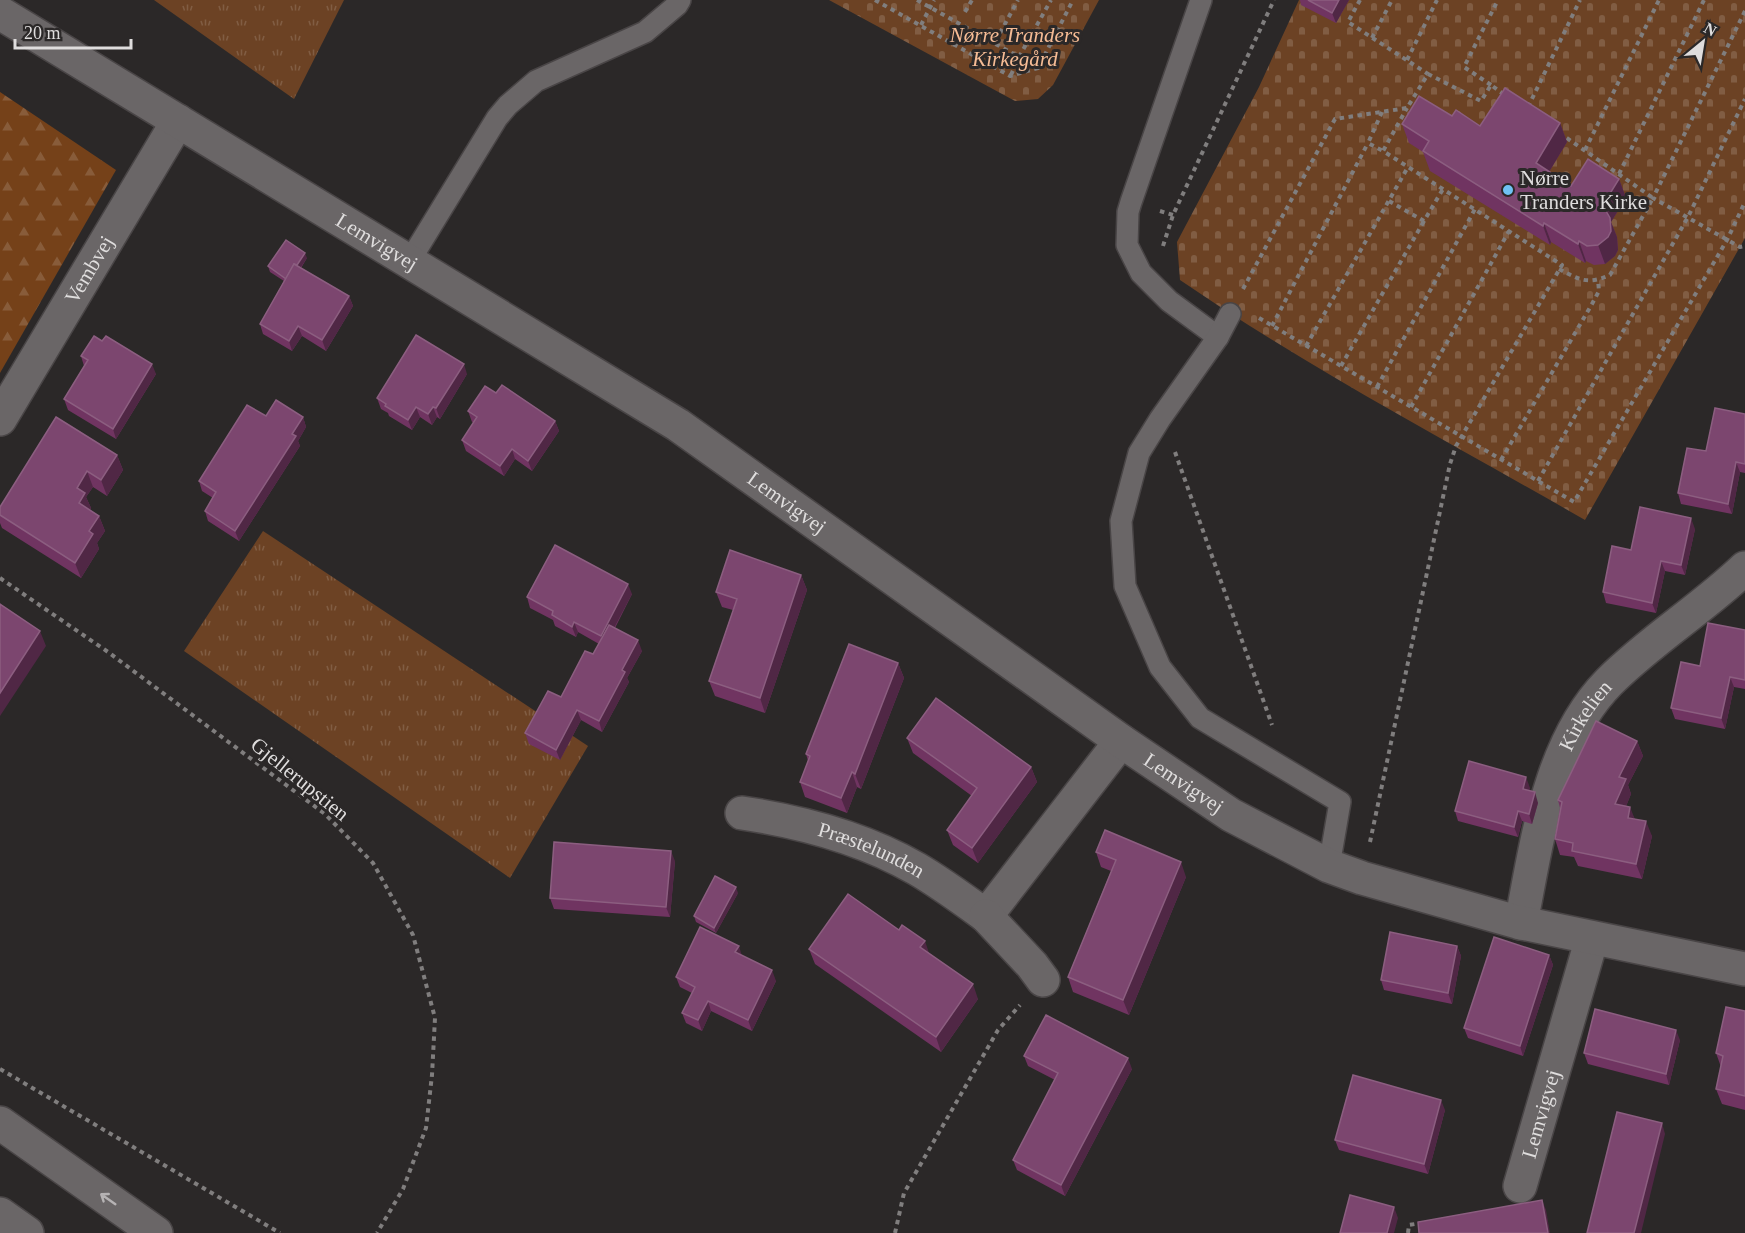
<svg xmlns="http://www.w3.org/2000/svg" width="1745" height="1233" viewBox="0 0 1745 1233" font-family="'Times New Roman',serif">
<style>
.grass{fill:url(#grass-tufts)}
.forest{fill:url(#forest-firs)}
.cemetery{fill:url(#cemetery-stones)}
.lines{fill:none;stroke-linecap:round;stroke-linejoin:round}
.service-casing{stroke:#494546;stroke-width:24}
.minor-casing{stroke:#494546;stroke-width:36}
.tertiary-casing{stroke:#494546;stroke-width:36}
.path{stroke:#807e7e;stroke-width:4;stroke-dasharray:4.5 4.5;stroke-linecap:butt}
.service{stroke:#6a6667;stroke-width:21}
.minor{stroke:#6a6667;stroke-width:33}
.tertiary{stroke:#6a6667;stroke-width:33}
.wall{fill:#703461}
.shaded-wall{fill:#502745}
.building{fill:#7c466f;stroke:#8c5e80;stroke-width:1.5}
.oneway{stroke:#b6b3b4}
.poi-dot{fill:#6fc2f4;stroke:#2b2828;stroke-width:2}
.labels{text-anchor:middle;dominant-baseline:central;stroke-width:6;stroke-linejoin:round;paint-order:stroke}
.park-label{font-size:21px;font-style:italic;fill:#f6bc95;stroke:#2b2828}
.poi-label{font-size:21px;fill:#dfdddd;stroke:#2b2828;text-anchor:start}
.street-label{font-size:21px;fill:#dfdddd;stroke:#2b2828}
</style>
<defs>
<pattern id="grass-tufts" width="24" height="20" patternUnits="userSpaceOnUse" patternTransform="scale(1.5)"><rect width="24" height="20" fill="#6c4224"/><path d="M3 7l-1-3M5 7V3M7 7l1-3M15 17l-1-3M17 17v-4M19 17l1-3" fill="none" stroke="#815d43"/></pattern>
<pattern id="forest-firs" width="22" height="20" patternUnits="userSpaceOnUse" patternTransform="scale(1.5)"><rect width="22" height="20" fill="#754119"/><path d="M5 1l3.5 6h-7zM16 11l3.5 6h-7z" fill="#885c3a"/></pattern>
<pattern id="cemetery-stones" width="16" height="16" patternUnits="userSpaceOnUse" patternTransform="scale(1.5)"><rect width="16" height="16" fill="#6c4224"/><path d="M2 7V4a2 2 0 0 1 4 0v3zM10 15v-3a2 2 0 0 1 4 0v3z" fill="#815d43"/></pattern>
</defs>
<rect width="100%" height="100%" fill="#2b2828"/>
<g class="grass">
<polygon points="154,0 344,0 294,99"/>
<polygon points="263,531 588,746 510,878 184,651"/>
</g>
<polygon class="forest" points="0,92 116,170 0,373"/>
<g class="cemetery">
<polygon points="829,0 1099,0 1053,85 1038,99 1015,101"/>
<path d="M1299 0H1745V238L1585 520C1449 442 1310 369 1180 280L1177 242 1259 87Z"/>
</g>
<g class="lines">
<defs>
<g id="service">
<polyline points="1201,0 1131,202 1128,212 1127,245 1141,273 1169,301 1218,337"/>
<polyline points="409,262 497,118 508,105 536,81 645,32 677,5 680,0"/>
<polyline points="1230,314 1218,337 1160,419 1139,453 1121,521 1125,586 1160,667 1200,718 1340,802 1329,866"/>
</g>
<g id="minor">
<path id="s1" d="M0 419 178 121"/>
<path id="s2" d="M742 813C803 822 863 838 917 869 941 883 964 900 986 916L1121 741"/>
<polyline points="986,916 1032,965 1043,980"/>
<path id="s3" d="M1521 923C1537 842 1549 743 1609 682 1651 640 1702 609 1745 568"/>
<path id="s4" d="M1520 1186 1592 938"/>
</g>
<g id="tertiary">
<path id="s5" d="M0 13 678 425 1121 741 1231 815 1329 866 1362 878 1517 922 1745 969"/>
<polyline points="0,1123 156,1233"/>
<polyline points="0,1214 27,1233"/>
</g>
</defs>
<use href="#service" class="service-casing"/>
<use href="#minor" class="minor-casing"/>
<use href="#tertiary" class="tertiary-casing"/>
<g class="path">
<polyline points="875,0 1010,76 1038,68 1073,0"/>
<polyline points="917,0 1019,57 1051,0"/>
<polyline points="1360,0 1348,22 1428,74"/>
<polyline points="1745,11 1653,198 1740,247 1745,246"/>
<polyline points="965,12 972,0"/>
<polyline points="921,25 934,0"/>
<polyline points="1000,33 1018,0"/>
<polyline points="1372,38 1392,0"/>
<polyline points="1407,60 1437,0"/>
<polyline points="1011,75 1019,57 1037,67"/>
<polyline points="1491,85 1464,67 1498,0"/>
<polyline points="1528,107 1580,0"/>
<polyline points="1382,112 1368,143 1383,151"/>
<polyline points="1585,150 1659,0"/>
<polyline points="1619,174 1704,0"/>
<polyline points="1389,201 1424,221 1443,189"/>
<polyline points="1160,211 1173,215"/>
<polyline points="1163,246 1173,215 1274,0"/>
<path d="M1559 269C1580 280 1587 285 1610 275L1653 198 1561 134"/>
<polyline points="1243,289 1335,119 1407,108 1428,74 1481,101 1491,85 1506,96"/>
<polyline points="1259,318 1574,502 1727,240 1745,202"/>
<polyline points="1272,326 1368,143"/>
<polyline points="1306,346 1408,167"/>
<polyline points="1341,366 1424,221"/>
<polyline points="1377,387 1475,209"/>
<polyline points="1411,407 1509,231"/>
<polyline points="1175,452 1272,725"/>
<polyline points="1501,460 1592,304 1599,291 1598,280"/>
<polyline points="1538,481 1688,217 1745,99"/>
<polyline points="0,578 108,652 325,814 373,863 413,935 435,1018 432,1075 426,1128 403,1189 377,1233"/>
<polyline points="1370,842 1450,464 1456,446 1562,265 1383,151 1407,108"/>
<polyline points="0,1069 280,1233"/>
<polyline points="895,1233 904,1193 998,1030 1020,1005"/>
<polyline points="1408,1233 1409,1225 1421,1223"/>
</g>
<use href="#service" class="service"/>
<use href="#minor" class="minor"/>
<use href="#tertiary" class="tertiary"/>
</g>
<g class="wall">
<polygon points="1300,0 1349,0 1336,23 1301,5"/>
<polygon points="1452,116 1480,126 1560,123 1567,142 1549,172 1571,186 1619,179 1626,198 1611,222 1617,237 1618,250 1615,256 1605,264 1594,265 1586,261 1585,263 1551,242 1550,245 1430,171 1423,152 1409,143 1402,124"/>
<polygon points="307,258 301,268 349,296 353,306 326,351 302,336 292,351 263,334 260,324 284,281 270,272 268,266"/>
<polygon points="102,341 156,374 116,439 68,410 64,399 84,366 81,356"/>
<polygon points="467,374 440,419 437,417 432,425 420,417 412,430 389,416 388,413 381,409 377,398"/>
<polygon points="496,393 555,421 559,431 532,471 515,459 504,476 466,451 462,440 474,423 472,422 468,411"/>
<polygon points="1745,414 1745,473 1740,472 1732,514 1681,504 1678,493 1706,451"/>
<polygon points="266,416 303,417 306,427 298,441 300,446 239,541 208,521 205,511 213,498 202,491 199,481"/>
<polygon points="117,455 123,470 107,496 93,487 86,497 91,508 90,510 99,516 105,531 97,543 99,549 81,578 2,528 0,523 0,507"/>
<polygon points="1695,529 1685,575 1665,571 1656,613 1606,603 1603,592 1631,550"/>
<polygon points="801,575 807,590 765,713 715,696 709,681 733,610 722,607 716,592"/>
<polygon points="632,594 615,628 642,651 627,678 629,682 602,732 581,720 560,760 529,744 525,733 561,697 593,654 599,644 578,632 576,637 555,626 553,620 530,608 527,597"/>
<polygon points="1745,630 1745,689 1734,687 1725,729 1675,719 1671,708 1700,666"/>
<polygon points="898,663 904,678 861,789 857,787 847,813 805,797 800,782 808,761 806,754"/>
<polygon points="907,738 1031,767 1037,782 978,863 953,845 947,830 972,796 913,753"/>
<polygon points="1637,741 1643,756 1628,785 1631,794 1626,806 1635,819 1652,836 1642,879 1578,866 1574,857 1560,855 1555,839 1560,808 1558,800"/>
<polygon points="1530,788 1529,790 1538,803 1532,824 1522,821 1518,837 1458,821 1455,811"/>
<polygon points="1096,852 1186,877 1129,1015 1073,992 1068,977 1111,871 1101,867"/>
<polygon points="675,861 670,917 554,909 550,898"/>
<polygon points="738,893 716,933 696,922 694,916"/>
<polygon points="1457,946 1461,956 1452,1004 1384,990 1381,980"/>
<polygon points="809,949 929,953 978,999 941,1052 815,964"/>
<polygon points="742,955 776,981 752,1031 711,1011 702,1031 686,1023 682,1013 692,993 680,987 676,977"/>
<polygon points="1549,955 1553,965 1523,1056 1468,1038 1464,1028"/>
<polygon points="1745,1011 1745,1110 1722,1104 1716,1089 1721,1067 1716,1053"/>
<polygon points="1680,1040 1669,1085 1588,1064 1584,1053"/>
<polygon points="1024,1056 1132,1069 1065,1196 1017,1170 1013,1160 1055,1080 1028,1066"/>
<polygon points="1445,1110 1428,1174 1339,1150 1335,1140"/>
</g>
<g class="shaded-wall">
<polygon points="1339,0 1349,0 1336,23 1332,13"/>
<polygon points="1560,123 1567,142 1543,182 1536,163"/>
<polygon points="1619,179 1626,198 1611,222 1617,237 1618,250 1615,256 1605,264 1598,245 1601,208"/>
<polygon points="1544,223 1551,242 1550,245 1543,226"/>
<polygon points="1579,241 1586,261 1585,263 1578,244"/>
<polygon points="305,253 307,258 289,285 287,280"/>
<polygon points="349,296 353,306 326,351 322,340"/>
<polygon points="298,326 302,336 292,351 289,341"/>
<polygon points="152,364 156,374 116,439 113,429"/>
<polygon points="464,364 467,374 440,419 436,408"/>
<polygon points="416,407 420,417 412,430 408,420"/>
<polygon points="433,407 437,417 432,425 428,414"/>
<polygon points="303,417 306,427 298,441 300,446 239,541 235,531"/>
<polygon points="555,421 559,431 532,471 528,461"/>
<polygon points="512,449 515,459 504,476 500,466"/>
<polygon points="117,455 123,470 107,496 101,480"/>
<polygon points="1736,462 1740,472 1732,514 1728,504"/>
<polygon points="87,471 93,487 86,497 91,508 85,518 79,503 77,488"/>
<polygon points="99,516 105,531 97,543 99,549 81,578 75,563 89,531"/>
<polygon points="1691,518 1695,529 1685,575 1681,565"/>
<polygon points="1661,561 1665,571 1656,613 1652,603"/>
<polygon points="801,575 807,590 765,713 760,698"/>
<polygon points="628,584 632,594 604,647 601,636"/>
<polygon points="574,622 578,632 576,637 572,627"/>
<polygon points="40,631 46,646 0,716 0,693"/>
<polygon points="638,640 642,651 627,678 629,682 602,732 599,721 622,670"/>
<polygon points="898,663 904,678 861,789 855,774"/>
<polygon points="1730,677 1734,687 1725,729 1721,718"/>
<polygon points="577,710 581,720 560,760 556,750"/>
<polygon points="1637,741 1643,756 1628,785 1631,794 1621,819 1615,804 1619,777"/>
<polygon points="1031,767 1037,782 978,863 972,848"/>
<polygon points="852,772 857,787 847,813 841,798"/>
<polygon points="1526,777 1530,788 1527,799 1523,789"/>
<polygon points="1535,792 1538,803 1532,824 1529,814"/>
<polygon points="1630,807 1636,822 1628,818"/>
<polygon points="1518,811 1522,821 1518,837 1514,827"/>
<polygon points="1646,821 1652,836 1642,879 1636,864"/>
<polygon points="671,851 675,861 670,917 666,907"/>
<polygon points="1181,862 1186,877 1129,1015 1123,1000"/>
<polygon points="736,887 738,893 716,933 714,928"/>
<polygon points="925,941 930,956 920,947"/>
<polygon points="739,946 742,956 735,952"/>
<polygon points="1457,946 1461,956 1452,1004 1448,993"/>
<polygon points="1549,955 1553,965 1523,1056 1520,1046"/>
<polygon points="772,970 776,981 752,1031 748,1020"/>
<polygon points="973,984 978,999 941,1052 936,1037"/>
<polygon points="708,1001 711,1011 702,1031 698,1020"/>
<polygon points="1676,1030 1680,1040 1669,1085 1666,1074"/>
<polygon points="1128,1058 1132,1069 1065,1196 1061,1185"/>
<polygon points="1441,1100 1445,1110 1428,1174 1424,1164"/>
<polygon points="1662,1123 1665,1134 1641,1233 1634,1233"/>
<polygon points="1542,1200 1546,1210 1550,1233 1548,1233"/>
<polygon points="1394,1207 1398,1218 1394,1233 1387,1233"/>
</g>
<g class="building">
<polygon points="1308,0 1339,0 1332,13"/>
<polygon points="1505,88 1560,123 1536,163 1571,186 1588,159 1619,179 1601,208 1606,211 1610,218 1611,231 1608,237 1598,245 1587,246 1579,241 1578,244 1544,223 1543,226 1423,151 1429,141 1402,124 1419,96 1452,116 1456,110 1480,126"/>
<polygon points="286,240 305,253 297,265 294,264 286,279 268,266"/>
<polygon points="294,264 349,296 322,340 298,326 289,341 260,324"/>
<polygon points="416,335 464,364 436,408 433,407 428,414 416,407 408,420 385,406 386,404 377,398"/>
<polygon points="94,336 102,341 106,336 152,364 113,429 64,399 88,360 81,356"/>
<polygon points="502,385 555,421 528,461 512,449 500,466 462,440 477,417 468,411 485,386 496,393"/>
<polygon points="276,400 303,417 292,434 296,436 235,531 205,511 216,492 199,481 247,405 266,416"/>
<polygon points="1715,408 1745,414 1745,464 1736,462 1728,504 1678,493 1687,448 1706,451"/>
<polygon points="56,417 117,455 101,480 87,471 77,488 85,493 79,503 99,516 89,531 93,534 75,563 0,515 0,507"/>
<polygon points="1640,507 1691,518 1681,565 1661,561 1652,603 1603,592 1612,546 1631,550"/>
<polygon points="555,545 628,584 601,636 574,622 572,627 552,615 553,611 527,597"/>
<polygon points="730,550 801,575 760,698 709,681 737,599 716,592"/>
<polygon points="0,604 40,631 0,693"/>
<polygon points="1708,623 1745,630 1745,680 1730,677 1721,718 1671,708 1681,662 1700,666"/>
<polygon points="609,625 638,640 622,670 625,672 599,721 577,710 556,750 525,733 548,691 561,697 585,651 593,654"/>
<polygon points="849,644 898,663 855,774 852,772 841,798 800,782 810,756 806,754"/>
<polygon points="936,698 1031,767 972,848 947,830 977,788 907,738"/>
<polygon points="1596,721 1637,741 1619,777 1626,779 1615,804 1630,807 1628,818 1646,821 1636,864 1572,851 1573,843 1555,839 1562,802 1558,800"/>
<polygon points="1469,761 1526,777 1523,789 1535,792 1529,814 1518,811 1514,827 1455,811"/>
<polygon points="1105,830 1181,862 1123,1000 1068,977 1116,860 1096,852"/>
<polygon points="554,842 671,851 666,907 550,898"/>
<polygon points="715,876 736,887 714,928 694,916"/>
<polygon points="848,894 899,930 902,925 925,941 920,947 973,984 936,1037 809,949"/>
<polygon points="700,927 739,946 735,952 772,970 748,1020 708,1001 698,1020 682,1013 695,987 676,977"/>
<polygon points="1390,932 1457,946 1448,993 1381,980"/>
<polygon points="1494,937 1549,955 1520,1046 1464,1028"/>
<polygon points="1726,1007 1745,1011 1745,1096 1716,1089 1723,1056 1716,1053"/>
<polygon points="1595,1009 1676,1030 1666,1074 1584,1053"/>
<polygon points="1046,1015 1128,1058 1061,1185 1013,1160 1058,1073 1024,1056"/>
<polygon points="1353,1075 1441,1100 1424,1164 1335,1140"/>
<polygon points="1617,1112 1662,1123 1634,1233 1587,1233"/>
<polygon points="1350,1195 1394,1207 1387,1233 1340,1233"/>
<polygon points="1542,1200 1548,1233 1419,1233 1418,1222"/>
</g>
<defs><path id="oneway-shaft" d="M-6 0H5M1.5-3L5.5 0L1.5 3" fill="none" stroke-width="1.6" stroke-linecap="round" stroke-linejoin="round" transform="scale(1.5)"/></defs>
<use class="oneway" href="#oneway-shaft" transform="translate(108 1199) rotate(-145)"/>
<circle class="poi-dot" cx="1508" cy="190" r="6"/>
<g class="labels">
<g class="park-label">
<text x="1015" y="35">Nørre Tranders<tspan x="1015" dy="24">Kirkegård</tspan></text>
</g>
<g class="poi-label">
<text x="1520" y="178">Nørre<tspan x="1520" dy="24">Tranders Kirke</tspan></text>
</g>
<g class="street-label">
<text stroke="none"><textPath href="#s5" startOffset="441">Lemvigvej</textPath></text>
<text stroke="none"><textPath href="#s1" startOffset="174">Vembvej</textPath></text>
<text stroke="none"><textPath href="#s5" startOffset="927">Lemvigvej</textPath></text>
<text stroke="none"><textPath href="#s3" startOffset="219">Kirkelien</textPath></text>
<text transform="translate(300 779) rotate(39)">Gjellerupstien</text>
<text stroke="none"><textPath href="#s5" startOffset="1413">Lemvigvej</textPath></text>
<text stroke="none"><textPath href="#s2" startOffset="135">Præstelunden</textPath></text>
<text stroke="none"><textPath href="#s4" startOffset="75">Lemvigvej</textPath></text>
</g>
</g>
<g transform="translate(1703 42) rotate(30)" stroke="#2b2828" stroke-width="4.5" paint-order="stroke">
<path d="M0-4.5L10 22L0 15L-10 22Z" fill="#dfdddd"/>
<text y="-9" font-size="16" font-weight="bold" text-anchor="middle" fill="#dfdddd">N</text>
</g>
<path d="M15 39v9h116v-9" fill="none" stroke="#dfdddd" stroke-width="3"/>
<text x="24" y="39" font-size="18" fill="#dfdddd" stroke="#2b2828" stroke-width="4.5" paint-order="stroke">20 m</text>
</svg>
